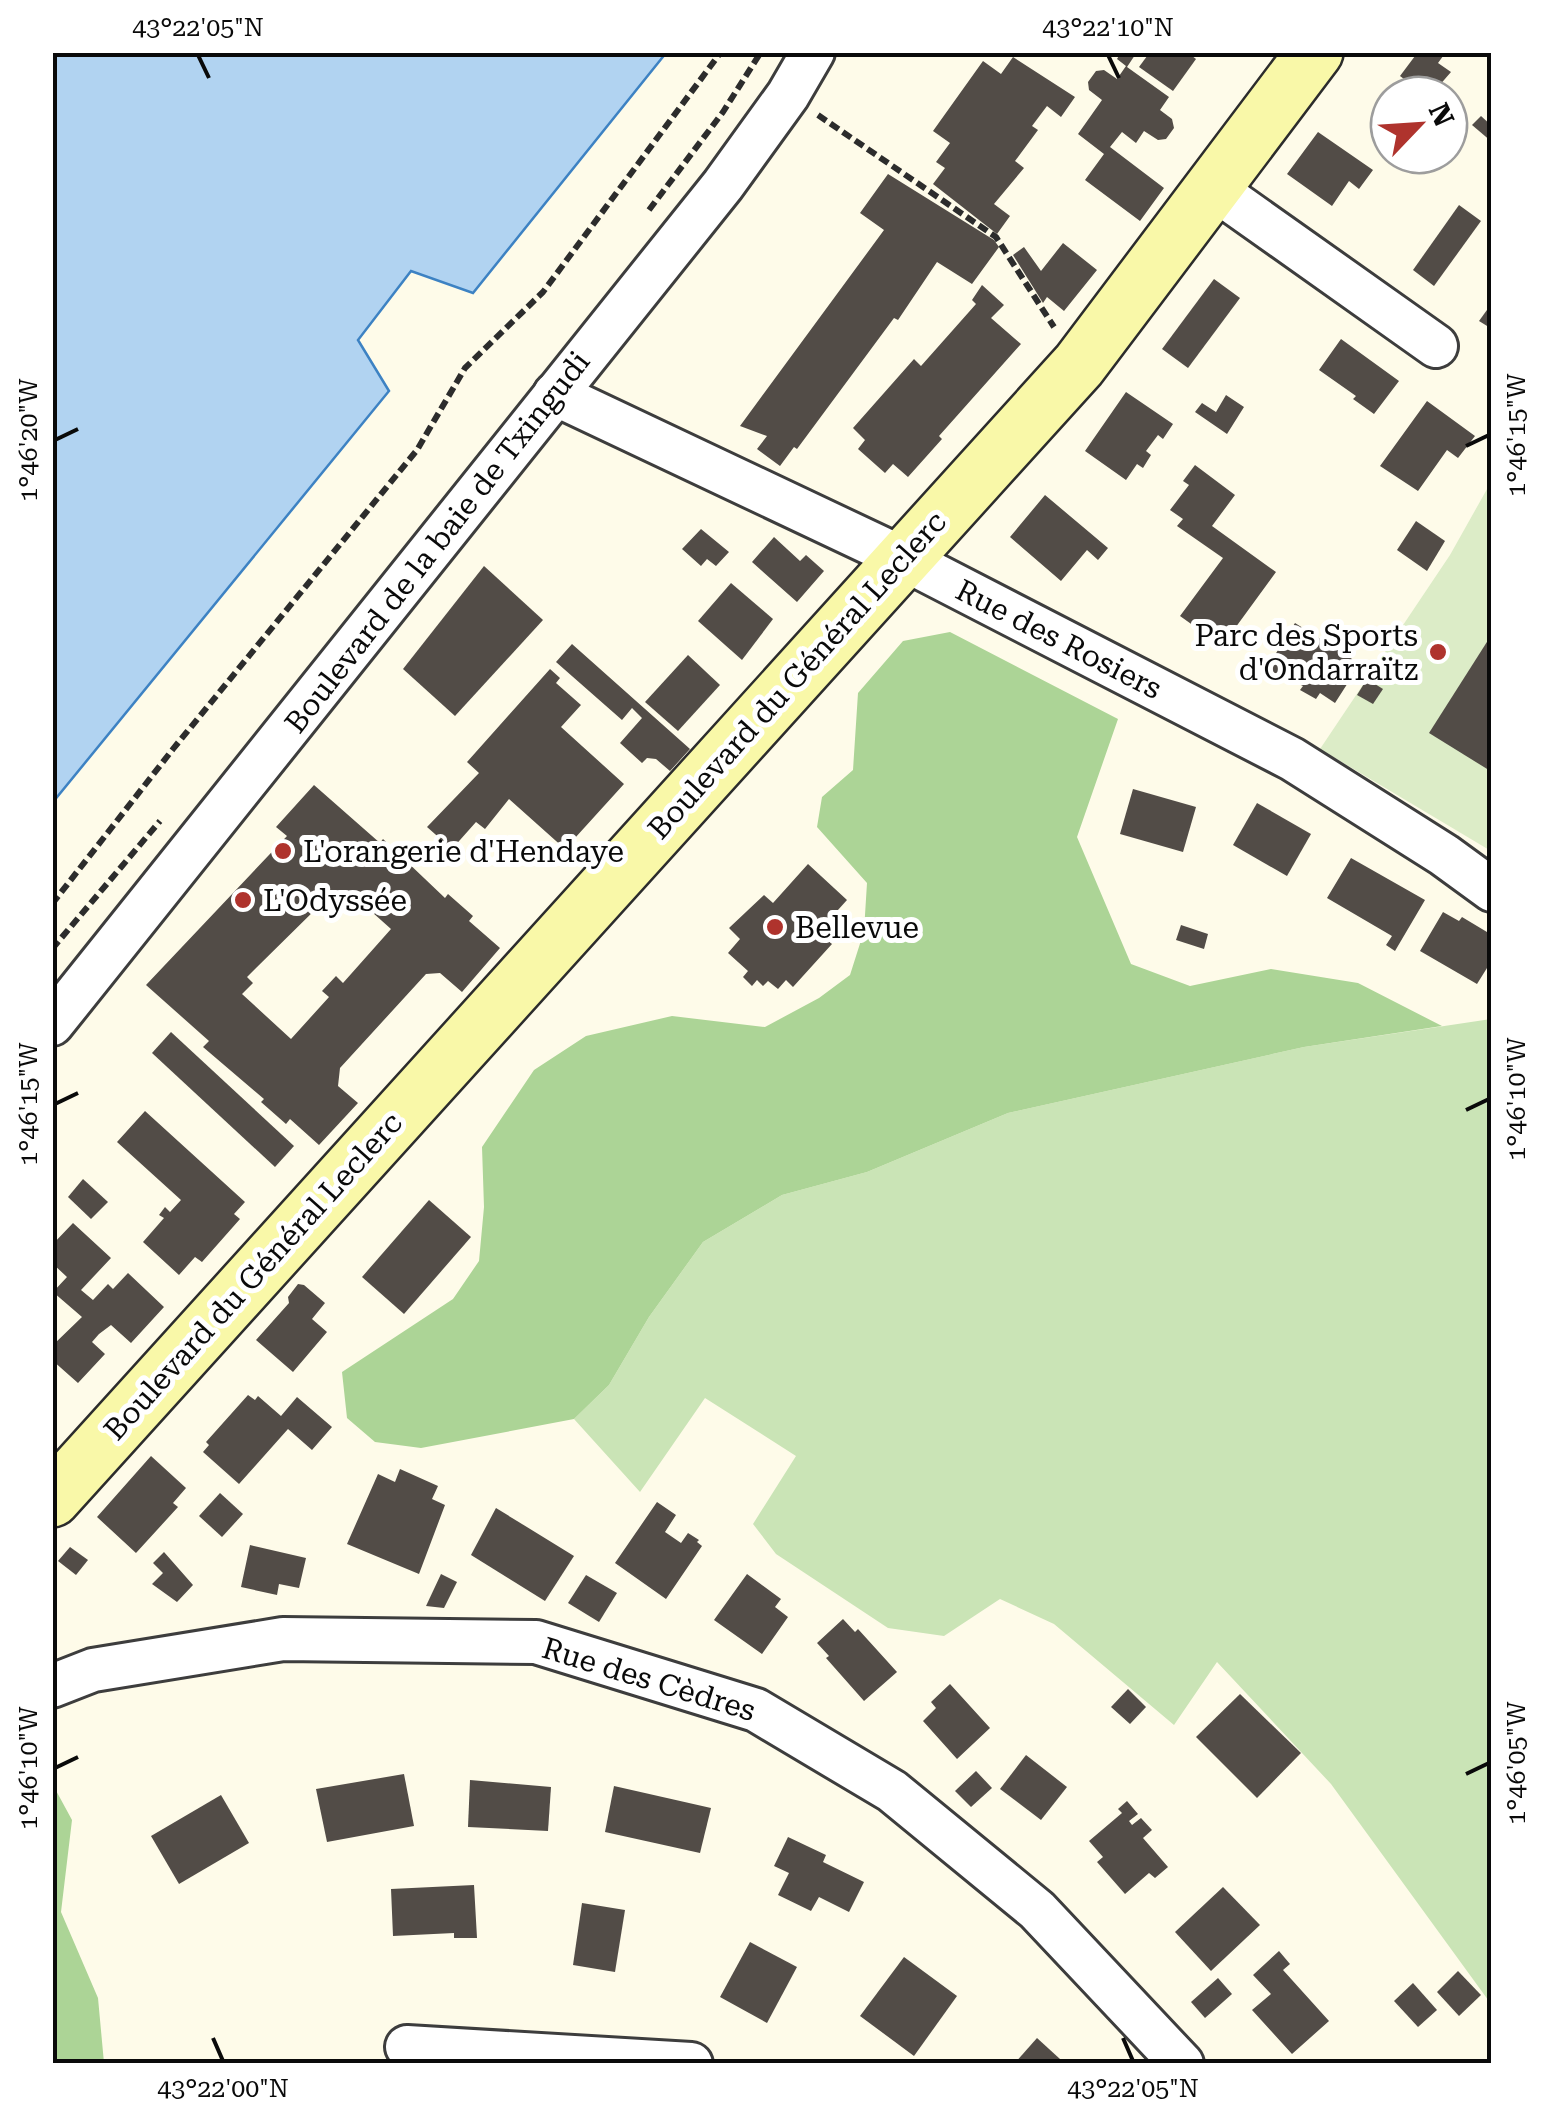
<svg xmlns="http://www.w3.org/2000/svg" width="1544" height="2116" viewBox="0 0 1544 2116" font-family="'Roboto Serif',serif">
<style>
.green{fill:#cae4b6}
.forest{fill:#acd496}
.pitch{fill:#dcecc7}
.water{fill:#b1d3f1;stroke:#3d82c3;stroke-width:2.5}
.building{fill:#524c47;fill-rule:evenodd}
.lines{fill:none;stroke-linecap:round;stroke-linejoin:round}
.minor-casing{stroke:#3d3d3d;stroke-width:48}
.secondary-casing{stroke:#2c2c2c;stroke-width:60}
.path{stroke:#2c2c2c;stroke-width:6;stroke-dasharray:10 5;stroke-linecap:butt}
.minor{stroke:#fff;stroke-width:42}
.secondary{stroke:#f9f8a8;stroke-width:55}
.ticks{fill:none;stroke:#0a0a0a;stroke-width:4}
.poi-dot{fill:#af332d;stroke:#fff;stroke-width:4}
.labels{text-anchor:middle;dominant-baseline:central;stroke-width:10;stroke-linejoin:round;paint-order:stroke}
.street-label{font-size:30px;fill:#0a0a0a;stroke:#fff}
.poi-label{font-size:30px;fill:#0a0a0a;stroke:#fff;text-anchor:start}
.neatline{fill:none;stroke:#0a0a0a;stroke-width:4}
.ticks-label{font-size:25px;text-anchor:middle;fill:#0a0a0a}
</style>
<rect width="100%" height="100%" fill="#fefbe9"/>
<polygon class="green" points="1491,1019 1491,2004 1331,1784 1217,1662 1174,1725 1054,1624 1000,1599 944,1636 888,1628 776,1554 753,1524 796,1456 705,1398 640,1492 574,1419 609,1385 649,1317 703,1242 782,1195 867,1172 1008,1113 1304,1047"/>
<g class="forest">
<polygon points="950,632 1118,719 1077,837 1131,964 1190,986 1271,969 1358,983 1442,1026 1304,1047 1008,1113 867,1172 782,1195 703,1242 649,1317 609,1385 574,1419 421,1448 375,1442 347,1418 342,1372 453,1299 479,1261 484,1207 482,1147 534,1070 586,1036 672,1016 765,1027 819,998 850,975 864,931 867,883 817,827 822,797 853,770 858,693 903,641"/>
<polygon points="53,1785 72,1820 61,1912 98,1998 104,2063 53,2063"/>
</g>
<polygon class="pitch" points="1491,482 1491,851 1320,749 1450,555"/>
<polygon class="water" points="53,52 666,53 473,293 411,271 358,340 389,391 53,802"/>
<g class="building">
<polygon points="1121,52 1137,52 1127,67 1169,97 1160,110 1172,119 1174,128 1166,139 1158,140 1144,131 1136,143 1122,132 1110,147 1164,188 1140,221 1085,180 1104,154 1078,134 1102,100 1089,90 1088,82 1096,71 1104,70 1117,79 1126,66 1117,59"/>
<polygon points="1150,52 1187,52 1196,59 1173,91 1139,67"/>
<polygon points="1418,52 1446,52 1438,63 1451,72 1431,95 1425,95 1400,76"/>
<polygon points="1013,57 1075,97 1061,117 1047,106 1032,126 1038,130 1015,161 1024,168 994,204 1010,216 997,234 933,184 945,168 936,162 950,143 933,131 983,61 1001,74"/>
<polygon points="1481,116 1492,126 1492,142 1472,125"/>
<polygon points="1318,132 1373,170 1359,189 1349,181 1332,206 1287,174"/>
<polygon points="888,174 994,240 999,247 972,284 937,262 898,320 894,318 797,449 794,447 780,466 757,449 767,436 740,426 884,230 860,213"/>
<polygon points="1459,205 1481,221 1434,286 1413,270"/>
<polygon points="1063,243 1097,270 1064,311 1047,297 1043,303 1013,255 1024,247 1041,271"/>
<polygon points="1214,279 1240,298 1188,368 1162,349"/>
<polygon points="982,285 1004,305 991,318 1021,344 939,436 942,439 908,477 893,464 885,473 858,449 865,440 853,428 914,359 921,366 976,304 972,300"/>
<polygon points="1492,303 1492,329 1479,321"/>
<polygon points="1341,339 1399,381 1374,414 1353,399 1356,396 1319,370"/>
<polygon points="1126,392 1173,424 1163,439 1158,435 1146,451 1151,455 1143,468 1137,464 1126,480 1085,451"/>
<polygon points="1226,395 1244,407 1227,434 1195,412 1202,403 1216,412"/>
<polygon points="1427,401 1475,436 1458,458 1447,450 1418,491 1380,466"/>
<polygon points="1195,465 1235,495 1212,526 1276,572 1222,646 1180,616 1223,558 1177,526 1183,519 1170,510 1189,485 1183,481"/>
<polygon points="1045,495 1108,548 1098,560 1087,550 1061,581 1010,537"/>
<polygon points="1416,521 1445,541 1427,571 1397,550"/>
<polygon points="701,529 729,552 716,566 707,559 701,566 682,549"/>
<polygon points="774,537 800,561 806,555 824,571 797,602 752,562"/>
<polygon points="484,566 543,620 455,716 403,669"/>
<polygon points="731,583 773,619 742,660 698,621"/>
<polygon points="1295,623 1360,664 1335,703 1320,693 1316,699 1300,690 1303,686 1266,669"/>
<polygon points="1492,634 1492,772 1429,733"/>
<polygon points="572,644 690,749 670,771 656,759 647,758 642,763 620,743 642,718 632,708 622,720 556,662"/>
<polygon points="688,655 720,685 678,731 645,702"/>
<polygon points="550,669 560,678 556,683 581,705 561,727 624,784 565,849 509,799 485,829 476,822 452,849 427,827 479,773 467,762"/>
<polygon points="1367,679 1383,689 1373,704 1357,695"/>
<path d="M314 785 380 843 383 839 445 898 448 894 473 916 469 921 500 948 462 992 440 973 426 974 340 1068 338 1086 358 1103 319 1145 290 1119 286 1124 261 1102 264 1099 203 1047 209 1041 146 985 287 836 276 827ZM354 896 391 929 343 983 336 976 322 991 329 997 291 1039 242 994 253 983 247 977 324 901 338 914Z"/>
<polygon points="1133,789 1196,807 1183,852 1120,834"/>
<polygon points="1257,803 1311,834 1287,876 1233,845"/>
<polygon points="1351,858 1425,900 1395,951 1386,945 1392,936 1327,898"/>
<polygon points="808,864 847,900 818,932 832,944 793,987 786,980 778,989 768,981 763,986 757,980 752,986 743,977 748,971 728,953 740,939 729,928 764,895 773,903"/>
<polygon points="1443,912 1459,921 1462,917 1492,935 1492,960 1477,984 1420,951"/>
<polygon points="1181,925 1208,934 1204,949 1176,940"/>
<polygon points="171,1032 294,1146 275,1167 152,1053"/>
<polygon points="145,1111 245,1202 234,1214 240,1219 202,1262 195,1257 179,1275 143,1242 164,1218 159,1215 165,1207 170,1212 181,1200 117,1142"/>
<polygon points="83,1179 108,1202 91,1219 68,1197"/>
<polygon points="429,1200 471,1237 404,1314 362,1277"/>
<polygon points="73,1223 111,1258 81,1290 93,1300 108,1284 113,1289 128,1273 164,1307 131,1343 111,1325 99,1334 92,1342 105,1354 78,1383 52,1360 52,1346 82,1317 53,1292 67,1277 52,1263 52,1245"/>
<polygon points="298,1284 304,1285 325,1303 312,1319 327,1332 293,1372 256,1340 289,1303 288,1297"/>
<polygon points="248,1395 255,1400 258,1396 281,1416 297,1397 332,1427 312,1450 288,1429 239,1484 203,1452 209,1445 206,1442"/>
<polygon points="151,1456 186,1488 173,1503 178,1507 136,1553 97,1517"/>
<polygon points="400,1469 438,1486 432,1499 445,1505 419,1574 347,1544 378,1474 395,1482"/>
<polygon points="220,1493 243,1514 222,1537 199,1516"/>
<polygon points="657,1502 676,1515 665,1532 681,1543 688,1533 699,1540 697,1542 702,1546 666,1599 615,1563"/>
<polygon points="496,1508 574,1556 545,1601 471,1555"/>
<polygon points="250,1545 306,1558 299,1588 279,1584 277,1595 241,1587"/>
<polygon points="70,1547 88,1560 76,1575 58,1561"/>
<polygon points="164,1552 193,1585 177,1602 152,1584 163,1573 153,1563"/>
<polygon points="441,1574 457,1582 444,1608 426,1606"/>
<polygon points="747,1574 781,1599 775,1607 788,1617 762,1654 714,1620"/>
<polygon points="586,1575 617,1593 599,1622 568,1603"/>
<polygon points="843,1619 855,1632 858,1629 897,1672 864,1701 826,1658 829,1656 817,1643"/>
<polygon points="950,1684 990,1728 957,1759 923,1721 936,1708 931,1702"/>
<polygon points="1128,1689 1146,1707 1130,1724 1111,1707"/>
<polygon points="1240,1694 1301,1753 1257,1798 1196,1737"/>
<polygon points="1026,1755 1067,1787 1041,1820 1000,1789"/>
<polygon points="976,1771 992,1788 971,1807 955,1791"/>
<polygon points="404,1774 414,1826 327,1842 316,1789"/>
<polygon points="470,1780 551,1787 548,1831 468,1827"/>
<polygon points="614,1786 711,1808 700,1853 605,1832"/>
<polygon points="221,1795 249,1843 179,1884 151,1836"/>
<polygon points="1127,1801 1138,1814 1129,1821 1132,1825 1141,1818 1152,1830 1143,1838 1168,1867 1155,1878 1149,1873 1125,1894 1097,1862 1103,1857 1089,1841 1122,1813 1118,1809"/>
<polygon points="788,1837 826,1855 823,1862 864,1882 849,1912 819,1897 811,1911 778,1895 789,1873 774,1866"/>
<polygon points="474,1885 477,1938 454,1938 454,1933 393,1936 391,1889"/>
<polygon points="1223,1887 1260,1925 1211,1971 1175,1932"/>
<polygon points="582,1903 625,1910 615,1972 573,1965"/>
<polygon points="750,1942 797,1967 767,2023 720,1997"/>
<polygon points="1279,1951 1290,1964 1283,1970 1329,2021 1292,2054 1252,2010 1271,1994 1253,1975"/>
<polygon points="904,1957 957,1996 914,2056 860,2016"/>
<polygon points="1458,1971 1481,1995 1459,2016 1437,1992"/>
<polygon points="1218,1978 1232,1994 1205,2018 1191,2002"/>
<polygon points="1413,1983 1437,2010 1418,2027 1394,2001"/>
<polygon points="1037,2038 1060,2059 1065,2064 1014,2064"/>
</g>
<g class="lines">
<defs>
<g id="minor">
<polyline points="1213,188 1436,346"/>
<polyline points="555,394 902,558 1292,759 1444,855 1492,890"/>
<polyline points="52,1024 723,185 788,95 813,52"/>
<polyline points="52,1686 93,1670 283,1639 536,1642 756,1710 892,1791 1037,1910 1182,2064"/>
<polyline points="407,2047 691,2064"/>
</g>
<polyline id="secondary" points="52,1499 1079,365 1315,52"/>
</defs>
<use href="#minor" class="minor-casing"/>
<use href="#secondary" class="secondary-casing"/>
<g class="path">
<polyline points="818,115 996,237 1054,327"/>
<polyline points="649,210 723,112 761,52"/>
<polyline points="52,904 173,749 417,450 465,368 543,292 721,52"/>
<polyline points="52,949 160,821"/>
</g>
<use href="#minor" class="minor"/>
<use href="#secondary" class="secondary"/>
</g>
<path class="ticks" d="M198 55 209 78M1108 55 1119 78M55 440 78 429M1466 446 1489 435M55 1104 78 1093M1466 1110 1489 1099M55 1768 78 1757M1466 1774 1489 1763M213 2038 223 2061M1123 2038 1133 2061"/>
<g class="poi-dot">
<circle cx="1438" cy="652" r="10"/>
<circle cx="283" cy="851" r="10"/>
<circle cx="243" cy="900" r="10"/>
<circle cx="775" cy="927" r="10"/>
</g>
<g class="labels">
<g class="street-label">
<text transform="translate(437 542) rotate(-52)">Boulevard de la baie de Txingudi</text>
<text transform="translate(1059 639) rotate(27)">Rue des Rosiers</text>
<text transform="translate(797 675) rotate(-48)">Boulevard du Général Leclerc</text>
<text transform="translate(253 1276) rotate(-48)">Boulevard du Général Leclerc</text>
<text transform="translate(649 1679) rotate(17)">Rue des Cèdres</text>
</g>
<g class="poi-label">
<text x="1418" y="635" text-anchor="end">Parc des Sports<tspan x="1418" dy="34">d'Ondarraïtz</tspan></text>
<text x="303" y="851">L'orangerie d'Hendaye</text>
<text x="263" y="900">L'Odyssée</text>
<text x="795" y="927">Bellevue</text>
</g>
</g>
<rect width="1544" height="2116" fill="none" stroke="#ffffff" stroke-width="110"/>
<g transform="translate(1419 125) rotate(65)"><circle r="48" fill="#ffffff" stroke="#9d9d9d" stroke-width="2.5"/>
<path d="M0-8L18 38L0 25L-18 38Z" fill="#af332d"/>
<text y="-15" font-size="28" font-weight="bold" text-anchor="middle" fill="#0a0a0a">N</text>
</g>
<rect x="55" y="55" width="1434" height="2006" class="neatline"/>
<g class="ticks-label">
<text x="198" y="36">43°22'05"N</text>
<text x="1108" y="36">43°22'10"N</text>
<text transform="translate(1516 435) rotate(-90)" y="9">1°46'15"W</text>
<text transform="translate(28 440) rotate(-90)" y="9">1°46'20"W</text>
<text transform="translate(1516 1099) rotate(-90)" y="9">1°46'10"W</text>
<text transform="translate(28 1104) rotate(-90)" y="9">1°46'15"W</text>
<text transform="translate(1516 1763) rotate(-90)" y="9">1°46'05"W</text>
<text transform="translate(28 1768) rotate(-90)" y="9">1°46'10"W</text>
<text x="223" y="2097">43°22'00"N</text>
<text x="1133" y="2097">43°22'05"N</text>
</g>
</svg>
